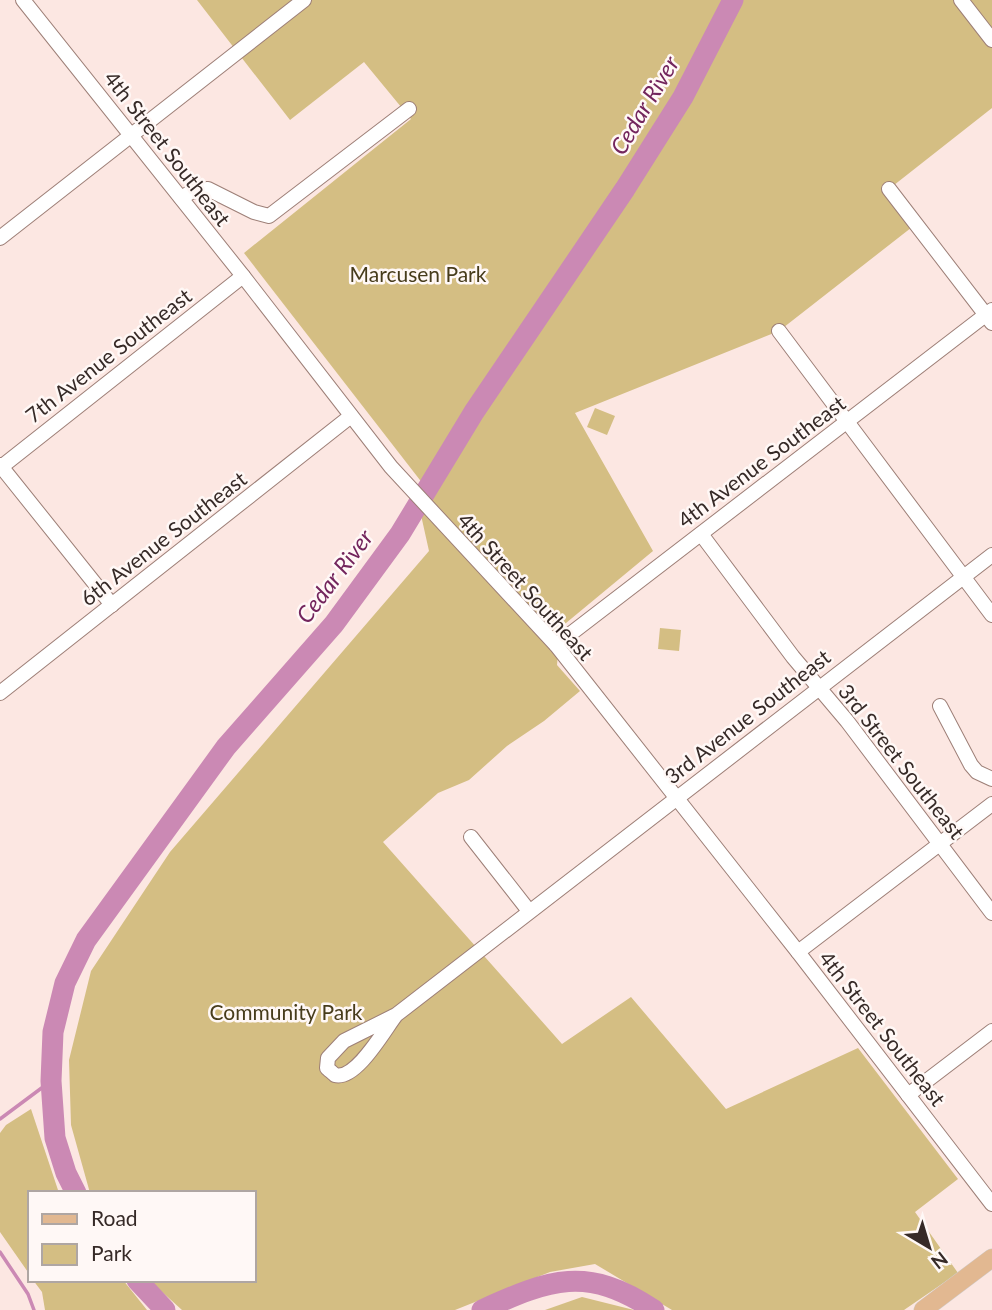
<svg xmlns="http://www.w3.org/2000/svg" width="992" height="1310" viewBox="0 0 992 1310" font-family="Lato,sans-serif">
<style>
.green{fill:#d4be83}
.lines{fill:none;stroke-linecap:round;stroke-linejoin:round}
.stream{stroke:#cb89b4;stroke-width:3.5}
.river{stroke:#cb89b4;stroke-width:21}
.minor-casing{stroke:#9d7f77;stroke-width:16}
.major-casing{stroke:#cfcccb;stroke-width:19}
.minor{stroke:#fff;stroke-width:14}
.major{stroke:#e2b891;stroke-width:18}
.labels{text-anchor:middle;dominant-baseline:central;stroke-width:5;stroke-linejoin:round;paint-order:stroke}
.street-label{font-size:21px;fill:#362a27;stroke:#fff8f6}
.park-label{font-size:21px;fill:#473c1b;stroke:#fff8f6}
.water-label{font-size:23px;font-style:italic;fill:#73255d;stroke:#fff8f6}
</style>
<rect width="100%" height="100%" fill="#fce7e2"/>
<g class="green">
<polygon points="197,0 992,0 992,108 889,189 916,224 779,331 575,413 653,551 560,628 557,665 580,691 544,721 507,746 469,780 438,793 383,842 562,1044 631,997 726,1109 858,1048 958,1179 915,1212 958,1273 904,1310 672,1310 595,1264 550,1272 455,1310 182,1310 149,1280 254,1280 254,1193 90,1193 71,1125 69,1060 91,971 170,852 429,551 419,506 430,493 244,253 411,119 364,62 290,120"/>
<polygon points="595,408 615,416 607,435 587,427"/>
<polygon points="660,628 681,630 679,651 658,649"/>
<polygon points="31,1109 59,1193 30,1193 30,1275 0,1232 0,1133 6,1125"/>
<polygon points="33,1280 123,1280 147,1310 45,1310 42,1292"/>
<polygon points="582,1297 634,1310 545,1310"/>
</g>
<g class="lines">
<g class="stream">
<polyline points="0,1119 51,1081"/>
<polyline points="0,1252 28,1294 34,1310"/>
</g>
<g class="river">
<polyline points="76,1193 66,1173 55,1138 51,1081 53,1032 65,983 86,940 226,747 334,624 400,534 474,412 625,189 683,97 733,0"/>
<polyline points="137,1280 165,1310"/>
<path d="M482 1310C550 1279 587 1265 654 1310"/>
</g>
<defs>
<g id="minor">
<polyline points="23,0 243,276 391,467 556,645 798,952 992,1204"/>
<polyline points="961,0 992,40"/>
<polyline points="889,189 992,323"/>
<polyline points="181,198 191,192 208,189 254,212 269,216 409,109"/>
<polyline points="0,238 304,0"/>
<polyline points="779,331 992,615"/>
<polyline points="0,465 112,605"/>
<polyline points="0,468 243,276"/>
<polyline points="701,534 793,657 847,721 992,913"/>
<polyline points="556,645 992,310"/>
<polyline points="0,693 351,416"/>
<polyline points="940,706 971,765 977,772 992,779"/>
<polyline points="471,837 529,911"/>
<polyline points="798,952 992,804"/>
<path d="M396 1015C385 1029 356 1081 335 1075 334 1074 328 1069 327 1068L328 1058 344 1041 396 1015 992 555"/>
<polyline points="908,1095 992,1031"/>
</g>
<polyline id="major" points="923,1310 992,1258"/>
</defs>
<use href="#minor" class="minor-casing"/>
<use href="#major" class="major-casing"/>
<use href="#minor" class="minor"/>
<use href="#major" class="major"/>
</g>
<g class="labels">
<g class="street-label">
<text transform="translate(168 148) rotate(52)">4th Street Southeast</text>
<text transform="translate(108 355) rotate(-38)">7th Avenue Southeast</text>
<text transform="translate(761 461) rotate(-37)">4th Avenue Southeast</text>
<text transform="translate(163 538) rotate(-38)">6th Avenue Southeast</text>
<text transform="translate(526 586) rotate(48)">4th Street Southeast</text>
<text transform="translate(747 716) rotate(-38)">3rd Avenue Southeast</text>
<text transform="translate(902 761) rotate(52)">3rd Street Southeast</text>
<text transform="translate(883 1028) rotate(52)">4th Street Southeast</text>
</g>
<g class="park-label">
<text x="418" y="273">Marcusen Park</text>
<text x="286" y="1011">Community Park</text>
</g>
<g class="water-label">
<text transform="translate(644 105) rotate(-59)">Cedar River</text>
<text transform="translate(334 576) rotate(-53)">Cedar River</text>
</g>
</g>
<rect x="28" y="1191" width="228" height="91" fill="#fff8f6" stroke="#afa6a3" stroke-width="2"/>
<rect x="42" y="1214" width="35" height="10" fill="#e2b891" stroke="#afa6a3" stroke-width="2"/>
<text x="91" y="1226" font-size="21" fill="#362a27">Road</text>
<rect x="42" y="1244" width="35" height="21" fill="#d4be83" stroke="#afa6a3" stroke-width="2"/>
<text x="91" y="1261" font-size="21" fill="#362a27">Park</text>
<g transform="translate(929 1247) rotate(142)" stroke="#fff8f6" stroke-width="5" paint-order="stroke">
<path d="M0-5L12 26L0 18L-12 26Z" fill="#362a27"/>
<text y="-10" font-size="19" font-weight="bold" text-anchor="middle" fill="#362a27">N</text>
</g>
</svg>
